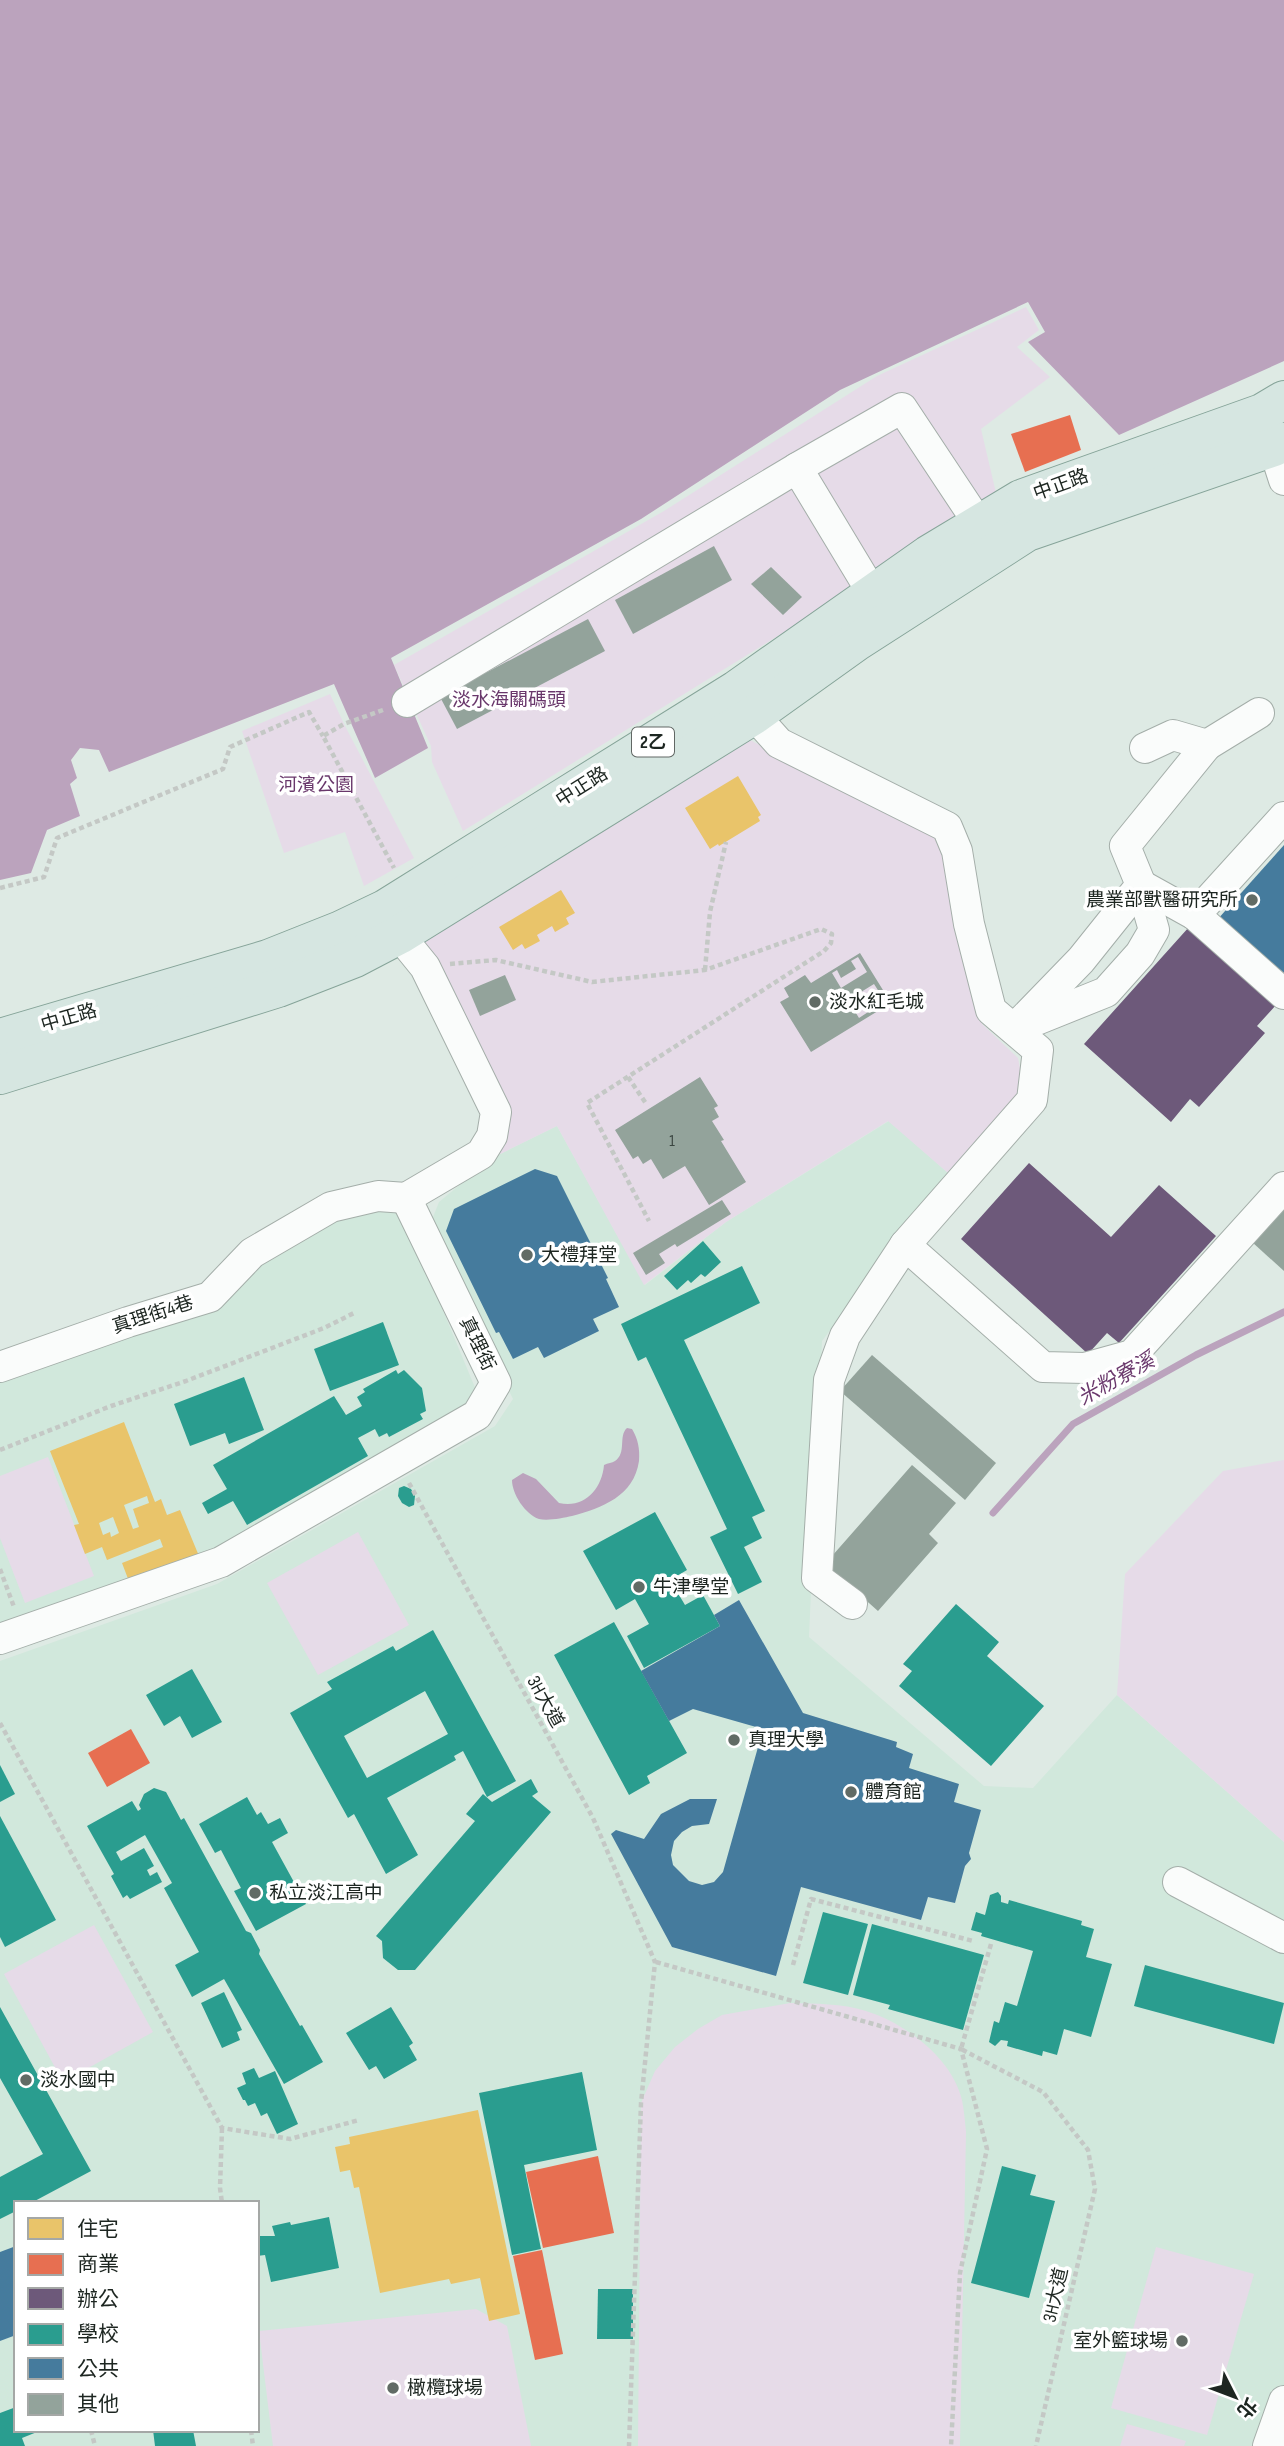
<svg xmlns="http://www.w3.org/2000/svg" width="1284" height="2446" viewBox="0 0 1284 2446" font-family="'Sofia Sans Condensed','Noto Sans TC',sans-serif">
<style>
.built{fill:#d1e8dc;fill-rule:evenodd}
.green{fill:#e6dbe8}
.water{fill:#bba3bd}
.homes{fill:#e9c46a;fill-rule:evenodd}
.shops{fill:#e76f51}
.offices{fill:#6d597a}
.schools{fill:#2a9d8f;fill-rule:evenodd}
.public{fill:#457b9d}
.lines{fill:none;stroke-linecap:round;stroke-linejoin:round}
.stream{stroke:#bba3bd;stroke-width:7}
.building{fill:#93a39b;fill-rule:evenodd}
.minor-casing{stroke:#a4aea9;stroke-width:32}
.major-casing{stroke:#86a499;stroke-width:40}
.path{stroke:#c4c8c5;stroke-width:4.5;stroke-dasharray:5 3.5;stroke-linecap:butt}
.minor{stroke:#fafcfb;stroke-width:30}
.major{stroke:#d6e6e1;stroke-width:38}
.poi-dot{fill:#616b65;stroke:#fff;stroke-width:2.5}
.labels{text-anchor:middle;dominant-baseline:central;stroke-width:7;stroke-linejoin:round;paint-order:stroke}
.number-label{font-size:16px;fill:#3a4540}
.shield{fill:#fff;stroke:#616764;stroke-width:2}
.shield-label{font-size:18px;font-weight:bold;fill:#1d2621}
.street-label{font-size:19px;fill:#1d2621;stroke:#fff}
.park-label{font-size:19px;fill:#69376b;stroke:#fff}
.poi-label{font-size:19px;fill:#1d2621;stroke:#fff;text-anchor:start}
.water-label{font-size:21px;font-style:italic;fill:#6b396d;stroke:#fff}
</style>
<rect width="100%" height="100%" fill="#deeae4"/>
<g class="built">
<path d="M889 1121 948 1173 822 1341 809 1637 984 1786 1033 1788 1117 1695 1284 1842V2405L1269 2446H0V1661L217 1584 495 1426 513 1399 429 1227 439 1202 492 1158 557 1126 645 1285 726 1222ZM16 2203H257V2430H16Z"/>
<polygon points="400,1207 476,1390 465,1414 221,1556 0,1635 0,1375 124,1331 262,1256 342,1219"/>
</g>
<g class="green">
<polygon points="1026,307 1039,330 1017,347 1050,377 981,429 996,493 865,582 463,831 432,762 431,746 394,665 664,511 877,376"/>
<polygon points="330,694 344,724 414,858 364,886 345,832 284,853 242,731"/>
<polygon points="748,739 940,837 982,1024 1018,1058 1024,1089 948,1173 888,1121 726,1222 644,1285 557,1126 492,1158 502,1118 424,943 425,938"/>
<polygon points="48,1457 94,1576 25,1603 0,1538 0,1476"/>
<polygon points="1284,1460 1284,1842 1117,1695 1125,1574 1223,1471"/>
<polygon points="358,1532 409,1625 318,1675 267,1583"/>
<polygon points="94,1925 153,2032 63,2082 4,1974"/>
<path d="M790 2003C815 2004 842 2003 866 2011 905 2023 952 2058 962 2100 964 2110 965 2122 966 2132L960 2446H638L641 2103 655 2071 675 2047 698 2029 722 2015Z"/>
<polygon points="1156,2247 1254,2274 1207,2435 1111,2408"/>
<polygon points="476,2309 507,2326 531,2446 273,2446 259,2331"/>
<polygon points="1127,2424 1186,2441 1184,2446 1120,2446"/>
</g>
<g class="water">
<polygon points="0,0 1284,0 1284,361 1119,435 1028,342 1045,332 1028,302 840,390 641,519 391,658 428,748 375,778 334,684 109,772 99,750 80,748 71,760 77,778 70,784 80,816 47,830 31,873 0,880"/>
<path d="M627 1428 632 1429C638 1439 640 1449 639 1461 634 1496 602 1508 572 1516 563 1518 548 1521 539 1519 525 1514 512 1494 512 1480L523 1473 536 1479 559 1503C584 1509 602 1489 604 1465 608 1463 612 1463 615 1461 627 1453 618 1436 627 1428Z"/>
</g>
<g class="homes">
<polygon points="738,776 761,815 758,817 760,821 719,846 718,844 710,849 685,808"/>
<polygon points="561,890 575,913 566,918 569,924 555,932 552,926 537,935 540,941 525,949 522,944 513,950 499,927"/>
<path d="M124 1422 155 1502 161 1499 167 1515 180 1510 199 1556 130 1584 122 1563 163 1547 160 1539 107 1560 102 1547 85 1554 74 1525 79 1524 50 1451ZM147 1496 149 1503 133 1509 139 1527 133 1529 124 1505ZM113 1517 119 1533 111 1537 110 1532 103 1535 99 1523Z"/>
<polygon points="478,2110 520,2314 489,2321 480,2278 451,2284 449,2279 380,2293 359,2187 354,2188 350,2170 340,2172 335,2147 350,2144 349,2137"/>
</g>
<g class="shops">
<polygon points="1070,415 1081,450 1025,472 1011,434"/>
<polygon points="131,1729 150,1763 107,1787 88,1753"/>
<polygon points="598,2156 614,2233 543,2248 526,2172"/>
<polygon points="542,2250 563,2354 535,2360 513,2256"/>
</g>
<g class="offices">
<polygon points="1189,927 1276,1005 1257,1026 1265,1033 1199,1107 1190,1099 1171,1122 1084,1044"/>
<polygon points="1029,1163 1111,1237 1159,1185 1216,1236 1119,1343 1107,1333 1088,1354 961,1239"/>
</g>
<g class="schools">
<polygon points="703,1241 721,1262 705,1277 701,1274 691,1283 688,1280 677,1290 664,1276"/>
<polygon points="742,1266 760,1303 684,1340 765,1511 752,1517 762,1538 744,1547 762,1582 738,1594 710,1537 727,1529 646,1357 638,1361 621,1324"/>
<polygon points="383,1322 399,1365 330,1391 314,1349"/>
<polygon points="396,1370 398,1374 404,1370 422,1388 426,1411 420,1414 423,1419 389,1437 387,1433 379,1437 375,1429 358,1438 368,1456 247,1525 233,1501 208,1514 202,1503 227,1489 213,1465 334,1396 346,1415 362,1406 357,1397 365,1392 363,1389"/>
<polygon points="244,1377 264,1430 229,1444 225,1433 190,1446 174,1404"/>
<polygon points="404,1486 411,1489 415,1496 414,1505 409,1507 402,1503 398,1496 399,1488"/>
<polygon points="655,1512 687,1570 670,1580 685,1605 703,1595 720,1626 644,1668 627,1636 649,1624 635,1599 616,1610 583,1551"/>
<polygon points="956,1604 999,1642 987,1656 1044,1706 991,1766 899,1686 912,1671 903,1664"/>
<polygon points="614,1622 687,1753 647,1776 650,1783 629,1795 554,1655"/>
<path d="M433 1630 516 1781 487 1797 463 1751 454 1756 456 1760 387 1798 418 1855 386 1874 354 1814 348 1818 290 1713 332 1689 327 1682 393 1646 396 1651ZM425 1691 448 1734 367 1778 344 1736Z"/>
<polygon points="192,1669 222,1722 192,1738 180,1716 164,1726 146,1695"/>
<polygon points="0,1765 15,1794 0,1802"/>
<polygon points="531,1779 538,1792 532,1796 551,1812 415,1970 398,1970 383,1958 382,1941 376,1936 475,1821 466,1814 483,1794 492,1802"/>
<polygon points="154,1788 166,1792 181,1820 184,1818 246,1931 251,1933 260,1950 259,1954 300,2026 302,2025 323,2062 284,2084 224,1979 192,1997 175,1965 199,1952 164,1888 172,1883 145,1835 116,1852 121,1861 144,1848 154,1866 147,1870 150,1876 157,1872 162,1882 130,1899 127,1895 123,1898 111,1876 114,1874 87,1826 132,1801 138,1811 141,1809 139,1805 144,1794"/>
<polygon points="247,1797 257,1815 261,1812 268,1824 280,1818 288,1833 272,1842 306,1904 256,1931 234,1891 241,1888 221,1850 215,1853 199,1824"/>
<polygon points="0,1816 56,1920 5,1947 0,1937"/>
<polygon points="998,1892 1001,1896 1001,1902 1008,1904 1009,1900 1082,1921 1081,1925 1094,1929 1086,1957 1112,1964 1091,2037 1064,2029 1057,2055 1043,2051 1042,2056 1007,2046 1008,2041 1001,2040 995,2046 989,2042 994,2021 999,2023 1005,2002 1017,2006 1033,1951 981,1936 982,1933 971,1930 976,1912 985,1915 990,1895"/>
<polygon points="823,1912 868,1924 848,1995 803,1983"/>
<polygon points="872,1924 984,1955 963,2030 888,2009 890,2005 853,1995"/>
<polygon points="1145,1965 1284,2003 1274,2044 1134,2006"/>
<polygon points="224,1992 242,2030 237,2032 240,2040 222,2048 201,2003"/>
<polygon points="0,2007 91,2171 31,2203 16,2203 16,2211 0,2219 0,2177 43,2154 0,2078"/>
<polygon points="391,2007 413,2043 409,2046 417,2060 384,2079 376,2066 369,2070 346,2033"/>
<polygon points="254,2068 259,2078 275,2071 298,2124 277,2134 267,2113 261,2116 255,2103 248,2106 245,2100 243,2100 237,2088 246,2084 242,2073"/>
<polygon points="582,2072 597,2150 524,2165 541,2249 512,2255 479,2093"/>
<polygon points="1002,2166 1036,2175 1030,2195 1055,2201 1029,2298 971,2283"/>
<polygon points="329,2217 339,2268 271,2282 265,2255 257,2256 257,2236 275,2236 272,2226 290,2222 291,2225"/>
<polygon points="598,2289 633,2289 633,2339 597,2339"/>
<polygon points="16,2407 16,2430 42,2430 22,2438 25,2446 0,2446 0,2413"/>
<polygon points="153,2430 193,2430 196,2446 155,2446"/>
</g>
<g class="public">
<polygon points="1284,845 1284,972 1280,976 1217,920"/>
<polygon points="535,1169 557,1176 608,1278 606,1279 619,1307 593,1319 599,1331 544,1358 538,1347 513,1359 499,1332 496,1333 446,1231 454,1209"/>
<polygon points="739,1600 803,1713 897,1742 896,1747 913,1754 909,1768 959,1784 954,1802 981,1810 969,1853 971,1859 965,1866 955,1903 928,1897 921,1920 801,1887 776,1976 672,1947 611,1834 616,1830 644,1839 661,1814 690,1799 717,1799 709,1824 692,1826 682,1832 674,1841 671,1855 673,1865 689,1881 702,1885 714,1882 723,1872 760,1740 774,1732 693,1709 669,1721 641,1671 720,1626 714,1615"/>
<polygon points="16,2246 16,2335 0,2341 0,2252"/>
</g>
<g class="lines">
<polyline class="stream" points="993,1513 1073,1424 1196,1355 1284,1312"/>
</g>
<g class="building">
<polygon points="714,546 732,580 633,634 615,600"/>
<polygon points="771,567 802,597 783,615 751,584"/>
<polygon points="588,619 605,651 457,729 440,697"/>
<path d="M860 953 891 1003 811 1052 780 1002 789 997 784 988 805 975 811 983ZM858 957 867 972 841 988 832 973 837 970 841 978 856 969 851 961ZM874 984 885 1001 859 1018 848 1000Z"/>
<polygon points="505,975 516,1000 480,1016 469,990"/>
<polygon points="700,1077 718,1106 714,1108 719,1117 712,1121 724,1140 721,1141 746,1182 709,1205 685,1166 663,1179 651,1159 643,1164 638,1156 633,1159 615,1130"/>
<polygon points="722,1200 731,1214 677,1247 675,1244 659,1254 665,1263 646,1275 633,1253"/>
<polygon points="1284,1206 1284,1271 1252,1242"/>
<polygon points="872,1355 996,1463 965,1500 840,1391"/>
<polygon points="912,1465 956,1503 929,1534 938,1543 878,1611 825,1564"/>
</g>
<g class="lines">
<defs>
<g id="minor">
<polyline points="1267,427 1284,480"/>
<polyline points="797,468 902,408 971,512"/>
<polyline points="407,702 797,468 873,594"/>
<polyline points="754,715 779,743 947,827 957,851 969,924 991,1010 1038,1050 1032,1100 905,1245 1043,1367 1085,1368 1132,1355 1284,1187"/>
<polyline points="1207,745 1259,713"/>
<polyline points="1284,817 1195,915 1284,994"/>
<polyline points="1141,885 1195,915"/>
<polyline points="1024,1025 1106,992 1140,954 1154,930 1141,885"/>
<polyline points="1014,1029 1081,960 1141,885 1125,846 1207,745 1173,735 1145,748"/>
<polyline points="0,1367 128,1322 210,1297 252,1253 331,1207 378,1196 406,1198"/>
<polyline points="852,1604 817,1578 829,1380 845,1336 905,1245"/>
<polyline points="0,1639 221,1562 477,1415 496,1383 406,1198 481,1154 492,1136 496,1112 425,967 399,935 390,918"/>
<polyline points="1178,1882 1284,1938"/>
<polyline points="1268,2446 1284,2401"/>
</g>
<g id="major">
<polyline points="0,1038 268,959 341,930 385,909 736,690 928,555 1021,499 1262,413 1284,400"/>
<polyline points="0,1075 278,988 355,958 399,935 754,715 856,642 1027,532 1274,447 1284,442"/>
</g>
</defs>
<use href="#minor" class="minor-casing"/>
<use href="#major" class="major-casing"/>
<g class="path">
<polyline points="383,710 344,724 323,736 394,868"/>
<polyline points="0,888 44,877 57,838 223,769 230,747 309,712 323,736"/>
<polyline points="450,964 496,960 592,982 705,970 821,929 832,934 831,943 824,951 587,1103 649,1221"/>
<polyline points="705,970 710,912 726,842"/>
<polyline points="628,1077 647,1105"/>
<polyline points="0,1450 111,1406 186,1381 324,1328 356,1312"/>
<polyline points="409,1483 593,1818 655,1962 641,2103 629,2446"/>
<polyline points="0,1569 14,1607"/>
<polyline points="0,1723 222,2128 290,2139 359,2120"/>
<polyline points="991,1944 961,2049 1043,2092 1088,2150 1095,2189 1036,2446"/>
<polyline points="656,1962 961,2049 987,2149 960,2273 951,2446"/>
<polyline points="793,1965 811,1899 973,1941"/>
<polyline points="222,2128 220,2188 222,2203"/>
<polyline points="91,2430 95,2446"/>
<polyline points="251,2430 253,2446"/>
</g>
<use href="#minor" class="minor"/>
<use href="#major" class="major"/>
</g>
<g class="poi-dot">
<circle cx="1252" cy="900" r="7"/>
<circle cx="815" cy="1002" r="7"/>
<circle cx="527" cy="1255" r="7"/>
<circle cx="639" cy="1587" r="7"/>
<circle cx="734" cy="1740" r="7"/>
<circle cx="851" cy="1792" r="7"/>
<circle cx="255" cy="1893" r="7"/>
<circle cx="26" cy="2080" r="7"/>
<circle cx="1182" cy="2341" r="7"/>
<circle cx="393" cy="2388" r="7"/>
</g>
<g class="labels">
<g class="number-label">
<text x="672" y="1141">1</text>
</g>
<rect class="shield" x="632" y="727.5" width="42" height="29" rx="5"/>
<g class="shield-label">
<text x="653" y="742">2乙</text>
</g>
<g class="street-label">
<text transform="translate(1061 485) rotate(-20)">中正路</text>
<text transform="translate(582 787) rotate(-32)">中正路</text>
<text transform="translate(69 1018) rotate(-16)">中正路</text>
<text transform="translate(153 1315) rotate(-18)">真理街4巷</text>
<text transform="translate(477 1344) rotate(64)">真理街</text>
<text transform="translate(545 1702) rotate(61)">3H大道</text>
<text transform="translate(1056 2295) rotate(-77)">3H大道</text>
</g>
<g class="park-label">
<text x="509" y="700">淡水海關碼頭</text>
<text x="316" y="785">河濱公園</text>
</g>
<g class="poi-label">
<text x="1238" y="900" text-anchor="end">農業部獸醫研究所</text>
<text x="829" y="1002">淡水紅毛城</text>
<text x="541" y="1255">大禮拜堂</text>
<text x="653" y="1587">牛津學堂</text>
<text x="748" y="1740">真理大學</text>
<text x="865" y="1792">體育館</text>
<text x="269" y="1893">私立淡江高中</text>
<text x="40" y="2080">淡水國中</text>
<text x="1168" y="2341" text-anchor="end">室外籃球場</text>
<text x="407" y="2388">橄欖球場</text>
</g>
<g class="water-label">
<text transform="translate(1116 1379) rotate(-29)">米粉寮溪</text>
</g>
</g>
<rect x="14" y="2201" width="245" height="231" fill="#ffffff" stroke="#a5a8a6" stroke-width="2"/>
<rect x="28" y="2218" width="35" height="21" fill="#e9c46a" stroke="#a5a8a6" stroke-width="2"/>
<text x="77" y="2236" font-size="21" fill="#1d2621">住宅</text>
<rect x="28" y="2254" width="35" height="21" fill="#e76f51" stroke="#a5a8a6" stroke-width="2"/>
<text x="77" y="2271" font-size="21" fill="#1d2621">商業</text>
<rect x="28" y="2288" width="35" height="21" fill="#6d597a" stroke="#a5a8a6" stroke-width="2"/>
<text x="77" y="2306" font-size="21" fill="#1d2621">辦公</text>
<rect x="28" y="2324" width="35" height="21" fill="#2a9d8f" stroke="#a5a8a6" stroke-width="2"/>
<text x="77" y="2341" font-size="21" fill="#1d2621">學校</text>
<rect x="28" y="2358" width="35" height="21" fill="#457b9d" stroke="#a5a8a6" stroke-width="2"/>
<text x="77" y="2376" font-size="21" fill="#1d2621">公共</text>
<rect x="28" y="2394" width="35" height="21" fill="#93a39b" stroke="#a5a8a6" stroke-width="2"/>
<text x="77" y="2411" font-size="21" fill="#1d2621">其他</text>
<g transform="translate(1235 2397) rotate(132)" stroke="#ffffff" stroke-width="5" paint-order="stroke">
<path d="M0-5L12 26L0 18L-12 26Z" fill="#1d2621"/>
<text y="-10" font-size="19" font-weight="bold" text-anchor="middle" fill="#1d2621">北</text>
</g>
</svg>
